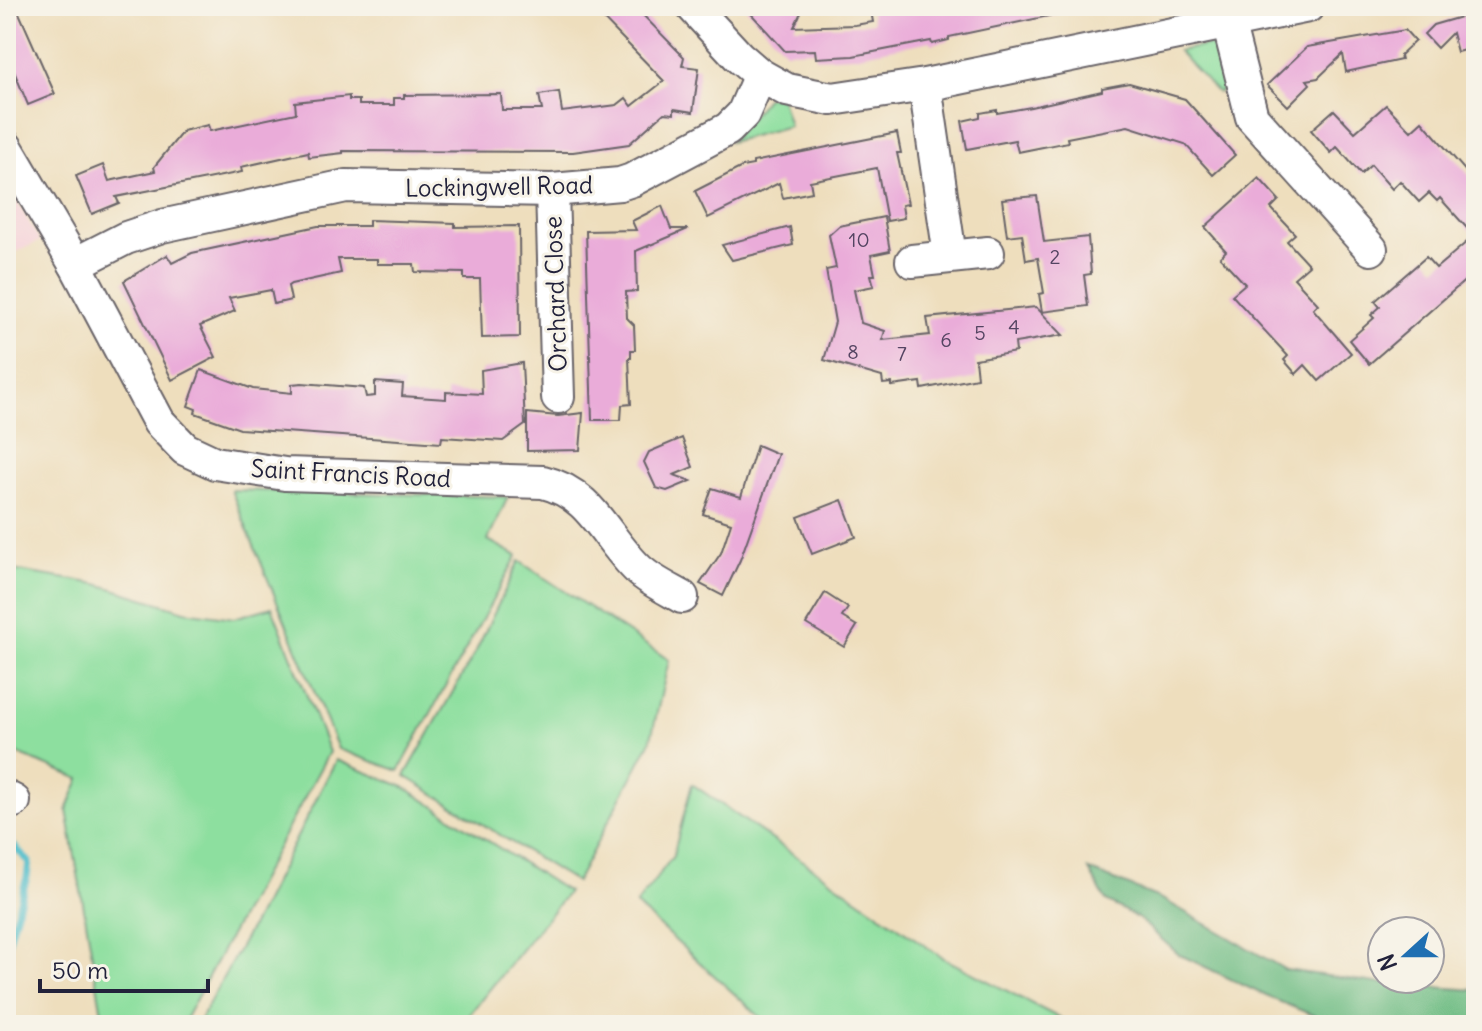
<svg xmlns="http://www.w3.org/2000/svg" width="1482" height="1031" viewBox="0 0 1482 1031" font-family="Delius,sans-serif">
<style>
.built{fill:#f6cfd8}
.green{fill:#8ddf9f;stroke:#58806d;stroke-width:2}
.forest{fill:#72be86;stroke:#4a7060;stroke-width:2}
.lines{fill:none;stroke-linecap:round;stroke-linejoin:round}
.stream{stroke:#51becb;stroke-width:7}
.building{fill:#eaacd9}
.minor-casing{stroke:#696468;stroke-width:36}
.minor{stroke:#fff;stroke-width:32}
.labels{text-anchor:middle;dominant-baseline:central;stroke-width:6;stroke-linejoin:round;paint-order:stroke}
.number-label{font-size:20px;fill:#544462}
.street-label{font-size:24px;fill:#22223b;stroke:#f7f3e8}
</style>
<rect width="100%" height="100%" fill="#f7f3e8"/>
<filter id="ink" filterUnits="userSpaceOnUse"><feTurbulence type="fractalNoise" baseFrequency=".0125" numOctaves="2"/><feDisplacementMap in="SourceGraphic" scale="16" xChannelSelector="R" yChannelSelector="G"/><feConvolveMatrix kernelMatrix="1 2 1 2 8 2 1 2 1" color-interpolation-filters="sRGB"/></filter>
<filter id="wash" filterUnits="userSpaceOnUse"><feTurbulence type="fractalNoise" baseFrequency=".006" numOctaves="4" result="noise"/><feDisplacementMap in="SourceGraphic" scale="32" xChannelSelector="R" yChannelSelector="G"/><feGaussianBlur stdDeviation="1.8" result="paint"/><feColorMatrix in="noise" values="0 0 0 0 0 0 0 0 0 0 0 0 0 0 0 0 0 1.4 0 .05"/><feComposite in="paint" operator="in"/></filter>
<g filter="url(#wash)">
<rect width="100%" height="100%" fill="#eedebd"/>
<polygon class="built" points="6,184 40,241 6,257"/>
<g class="green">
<polygon points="1209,45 1223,54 1234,80 1218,93 1178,51"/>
<polygon points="772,96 781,98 789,126 730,142 766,98"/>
<polygon points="231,490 508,497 488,540 517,556 399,771 338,749"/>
<polygon points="519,561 669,660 650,743 576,882 405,776 476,651"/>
<polygon points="6,569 97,584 185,611 234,618 272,607 329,752 182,1025 104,1025 67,810 80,779 6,749"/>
<polygon points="336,760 404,787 568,892 461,1025 197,1025 256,918"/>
<polygon points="692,784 943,958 1073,1025 769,1025 636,905 673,856"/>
</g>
<polygon class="forest" points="1089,870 1164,900 1286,970 1376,983 1476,990 1476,1025 1337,1025 1266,996 1178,954 1138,918 1106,901"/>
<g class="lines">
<polyline class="stream" points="6,845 15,847 29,862 27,877 6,950"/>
</g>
<g id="blocks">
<g class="building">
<polygon points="6,6 16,6 55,94 28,105 6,52"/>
<polygon points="591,6 634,6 684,57 682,66 699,68 693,112 674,109 674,114 664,113 629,144 573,152 343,151 343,153 309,157 308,152 241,167 242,172 116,197 119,203 92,214 76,176 103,165 109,181 155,171 154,167 183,131 208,125 210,131 296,113 295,102 349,96 349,100 359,100 359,105 394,105 394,98 404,98 404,95 501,94 502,110 542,110 539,95 559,92 562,112 617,105 626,98 632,106 664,81"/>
<polygon points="744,6 804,6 794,27 855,25 873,22 871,11 896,6 1057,6 1058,14 949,37 949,40 932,44 931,41 853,56 816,58 815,50 785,51"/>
<polygon points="1471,14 1476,31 1476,47 1457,52 1452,33 1437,48 1424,34 1433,25"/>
<polygon points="1405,30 1415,41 1400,55 1401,60 1346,72 1343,54 1318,78 1307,80 1310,84 1288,106 1267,85 1307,47"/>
<polygon points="1129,83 1185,99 1235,155 1213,175 1185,144 1128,126 1067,138 1068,142 1018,152 1015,140 967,149 962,121 980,117 980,113 997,110 997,113 1031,107 1102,91 1102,88"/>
<polygon points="1386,105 1411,131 1422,121 1476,183 1476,271 1369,364 1349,340 1374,318 1371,315 1380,307 1375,301 1426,257 1436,268 1474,236 1440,198 1437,201 1429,193 1419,202 1400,181 1392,189 1371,165 1361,174 1337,147 1331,153 1311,130 1334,110 1355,132"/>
<polygon points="897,133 901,153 897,153 908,204 902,205 904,218 887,221 877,168 810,181 812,192 783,198 779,183 708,218 695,191 742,167 753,165 753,162"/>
<polygon points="1259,178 1279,200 1271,208 1295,234 1287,241 1309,265 1294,278 1318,304 1313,309 1351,353 1319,381 1305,365 1296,374 1284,360 1288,356 1232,295 1245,284 1220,257 1226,251 1205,227"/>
<polygon points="1037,196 1044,242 1088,237 1091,274 1084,275 1088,306 1042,312 1039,294 1044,293 1038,258 1026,260 1022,234 1007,236 1002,199"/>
<polygon points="662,206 671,229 688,229 636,251 637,291 626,292 627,318 634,325 635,350 631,350 631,358 629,358 631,404 622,405 621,420 592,420 586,231 636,230 632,221"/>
<polygon points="884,217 890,251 871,255 875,275 871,275 874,286 854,290 861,323 885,331 882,340 930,335 927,318 1036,307 1063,335 1015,343 1016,352 975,359 977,378 922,389 921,382 892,386 892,383 883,384 882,377 824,360 835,322 826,270 836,268 829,235 839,226"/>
<polygon points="369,220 455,223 455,227 519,226 520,337 482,338 480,279 464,279 464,273 415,272 414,264 377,264 377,259 338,259 341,273 291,284 288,286 291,300 274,304 271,290 229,298 235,311 200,326 216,357 172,380 124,281 167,255 172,263 192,253 318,226 369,226"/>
<polygon points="790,227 793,245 732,260 722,245"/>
<polygon points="522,363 525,425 503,441 442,437 441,443 240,429 195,413 196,409 188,406 201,370 253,389 292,393 292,384 302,383 364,388 366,397 375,396 375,382 403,384 402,396 446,399 446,392 482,394 481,370"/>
<polygon points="527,413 558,416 583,413 580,450 527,451"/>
<polygon points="682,438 693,467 674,475 691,481 667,491 656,488 644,462 649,452"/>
<polygon points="757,445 778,454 740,560 723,596 700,584 721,553 731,523 703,514 712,488 741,497"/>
<polygon points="842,500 856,537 812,554 798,517"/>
<polygon points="825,593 848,608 842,617 857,626 844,647 806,624"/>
</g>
</g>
</g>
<g filter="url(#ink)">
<use href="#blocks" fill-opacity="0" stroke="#696468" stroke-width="2"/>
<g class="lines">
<defs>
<g id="minor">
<polyline points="692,6 739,57 760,75 787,90 832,99 925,85 1308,6"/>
<polyline points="1228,22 1252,117 1371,249"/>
<polyline points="925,85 950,256"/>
<path d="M6 147 75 264 159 422 185 449 215 463 285 474 543 482C593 494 604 537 639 570 651 581 668 589 682 597"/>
<polyline points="552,190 558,397"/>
<polyline points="912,261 988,253"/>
<polyline points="75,264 126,238 162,226 346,186 552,190 620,184 632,180 728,129 743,114 760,75"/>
<polyline points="6,797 14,801"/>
</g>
</defs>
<use href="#minor" class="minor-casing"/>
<use href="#minor" class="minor"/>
</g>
</g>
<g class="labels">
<g class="number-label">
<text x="859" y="239">10</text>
<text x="1055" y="256">2</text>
<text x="1014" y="326">4</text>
<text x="980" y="332">5</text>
<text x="946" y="339">6</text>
<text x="853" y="351">8</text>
<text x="902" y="353">7</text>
</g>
<g class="street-label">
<text transform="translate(499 186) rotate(-1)">Lockingwell Road</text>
<text transform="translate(555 294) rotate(-92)">Orchard Close</text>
<text transform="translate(351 473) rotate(3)">Saint Francis Road</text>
</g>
</g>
<rect width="1482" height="1031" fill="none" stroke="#f7f3e8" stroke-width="32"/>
<g transform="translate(1406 955) rotate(249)"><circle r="38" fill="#f7f3e8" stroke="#a29fa3" stroke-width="2"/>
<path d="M0-6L14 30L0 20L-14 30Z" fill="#1f6fb2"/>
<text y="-12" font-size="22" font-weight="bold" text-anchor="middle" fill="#22223b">N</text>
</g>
<path d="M40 979v12h168v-12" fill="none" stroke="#22223b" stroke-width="4"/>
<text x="52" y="979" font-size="24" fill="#22223b" stroke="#f7f3e8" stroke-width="6" paint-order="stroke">50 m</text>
</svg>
